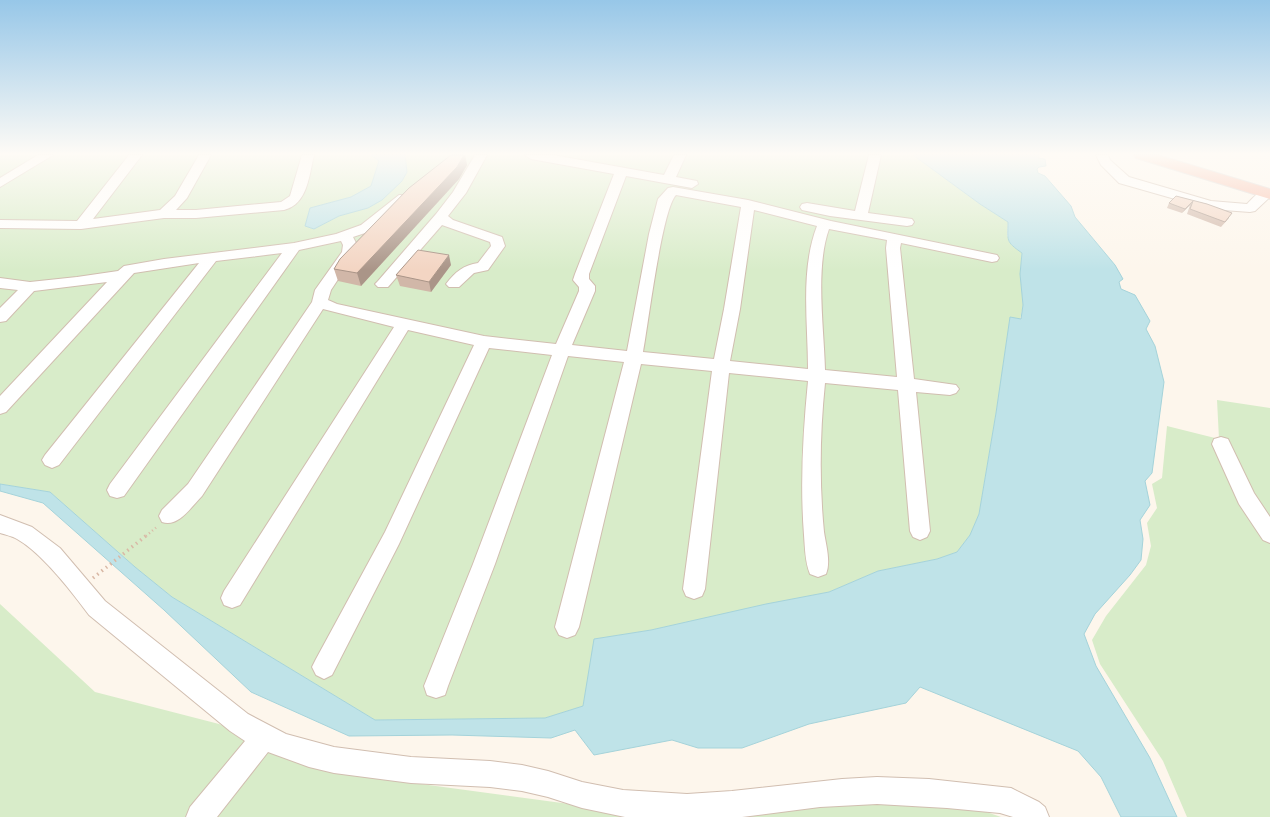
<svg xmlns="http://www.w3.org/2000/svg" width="1270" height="817" viewBox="0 0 1270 817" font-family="'IBM Plex Sans',sans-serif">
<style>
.green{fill:#d8ecc9}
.water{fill:#bfe3e8;stroke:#a5d3da}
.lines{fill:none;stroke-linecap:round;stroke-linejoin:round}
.minor-casing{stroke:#d1beb0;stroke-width:2}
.highway-casing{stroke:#dad1cd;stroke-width:2}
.path-far1{stroke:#d9b8a5;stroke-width:2.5;stroke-dasharray:1 3;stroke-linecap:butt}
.path{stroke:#d9b8a5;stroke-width:3.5;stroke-dasharray:1.5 4;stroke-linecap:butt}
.minor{fill:#fff;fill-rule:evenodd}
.highway{fill:#f7b7a3;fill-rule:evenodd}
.wall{fill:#d1b7a8}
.shaded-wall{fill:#aa9588}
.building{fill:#f3d5c3;stroke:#aa9588}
</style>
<rect width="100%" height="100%" fill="#fdf6ec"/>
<g class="green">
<polygon points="0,155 371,155 379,161 371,186 351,197 310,208 305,226 314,229 339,216 368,208 392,190 402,181 407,172 405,155 913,155 980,204 1008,222 1007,236 1022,252 1020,274 1023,305 1020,320 1010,318 996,413 979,514 970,535 957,552 937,559 878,571 829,592 651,630 595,639 583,706 545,718 375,720 172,597 135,567 50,492 0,484"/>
<polygon points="1217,400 1270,408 1270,817 1187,817 1163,761 1100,664 1092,640 1106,616 1146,565 1151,546 1147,523 1157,508 1152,484 1162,478 1167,426 1219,439"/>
<polygon points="0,604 95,692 219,724 347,774 614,810 940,796 1001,817 0,817"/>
</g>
<g class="water">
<polygon points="371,155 405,155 407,172 402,181 382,200 368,208 339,216 314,229 305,226 310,208 351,197 371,186 379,161"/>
<path d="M913 155H1039L1038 158 1045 159 1046 166 1039 167 1037 169 1038 173 1045 176 1071 206 1075 217 1115 265 1123 279 1119 282 1121 289 1135 295 1150 321 1146 329 1155 346 1164 382 1152 473 1145 481 1150 505 1140 520 1143 539 1141 560 1130 575 1095 614 1084 634 1096 666 1150 758 1177 817H1121L1101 777 1078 751 920 687 906 703 809 724 742 748H698L672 740 594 755 575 730 551 738 452 735 349 736 251 692 164 610 43 503 0 491V484L50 492 135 567 172 597 375 720 545 718 583 706 594 639 651 630 766 604 829 592 878 571 937 559 957 552 970 535 979 514 996 413 1010 317 1021 319 1023 305 1020 274 1022 253C1005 241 1008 241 1008 222L980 204Z"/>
</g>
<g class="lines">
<defs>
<g id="minor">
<polygon points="38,155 53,155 0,187 0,178"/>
<path d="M129 155H142L93 219 160 210 175 196 199 155H211L187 198 176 210H196L281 202 290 196 302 155H314C309 175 308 204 284 210L196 218H164L81 229 0 228V220L77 221Z"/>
<path d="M475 155H487L466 193 448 216 453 220 502 237 505 246 488 270 474 273 459 287H449L446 284C455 272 464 265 478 263L491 246 490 242 442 225 388 287H378L375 284 378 281 436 214 453 192Z"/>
<path d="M525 155H553L664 175 674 155H686L676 177 697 181 698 184 692 188 626 176 589 274V279L595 286V291L572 345 627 351 649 234 658 199 668 188 673 187 748 200 831 221 997 255 999 258 997 261 992 262 901 243 900 248 914 379 956 385 959 389 956 393 950 395 916 392 930 531 927 537 920 540 913 537 910 531 898 390 825 383C820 432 819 482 824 532 826 545 831 562 826 574L818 577 810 574C805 562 805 548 804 535 800 483 803 432 808 381L729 373 705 589 702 596 694 599 686 596 683 589 712 371 641 364 579 627 575 635 567 638 559 635 555 627 624 362 568 356 495 564 448 686 445 695 436 698 427 695 424 686 473 564 552 355 489 348 399 544 332 675 324 679 316 675 312 667 316 659 385 532 474 345 408 330 240 605 232 608 224 605 221 598 224 591 394 327 323 309 202 496C191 507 178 528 162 522L159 516 162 510 188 484 312 302 315 290 342 252 343 245 341 241 299 250 124 496 117 498 110 496 107 490 110 484 282 253 216 261 59 465 52 468 45 465 42 460 45 455 199 263 134 273 6 412 0 414V396L107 282 34 291 6 321 0 322V308L18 290 0 288V278L30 282 77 277 118 271 124 266 164 259 294 243 336 234 361 225 399 195H409L411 198 409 201 371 231 353 237 357 245 356 252 331 290 328 300 337 304 484 336 556 344 579 291V287L573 280 575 274 614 174 531 159ZM676 195 741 207 724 309 714 359 643 352C648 326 662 209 676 195ZM754 210 817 226C800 270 808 323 808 369L730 361 740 309ZM829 229 887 240 886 248 897 377 825 370C824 328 815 268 829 229Z"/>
<polygon points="869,155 881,155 868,213 912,219 914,222 912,225 907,226 830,216 802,210 800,207 802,204 807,203 855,211"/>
<path d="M1096 155H1108L1110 160 1129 177 1211 201 1247 204C1253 198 1261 188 1270 190V197L1255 211 1250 212 1210 209 1119 183 1101 165Z"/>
<polygon points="1221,437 1228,439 1254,493 1270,517 1270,543 1263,540 1239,504 1212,444 1214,439"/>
<path d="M0 515 32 527 60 548 105 601 248 714 286 734 334 747 411 757 490 761 522 765 548 771 582 782 623 790 687 794 732 791 842 779 877 777 929 779 1011 788 1039 802 1045 807 1049 817H1013L1000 813 947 808 877 804 820 807 742 817H625L582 808 548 797 522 791 490 787 411 783 334 773 309 767 268 752 217 817H186L190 807 245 741 230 731 89 615C72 592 42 553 17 539 12 536 6 535 0 533Z"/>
</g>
<polygon id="highway" points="1134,155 1158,155 1270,189 1270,199 1136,158"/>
</defs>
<use href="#minor" class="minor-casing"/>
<use href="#highway" class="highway-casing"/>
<polyline class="path-far1" points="146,536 158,526"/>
<polyline class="path" points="93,578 147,535"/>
<use href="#minor" class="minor"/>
<use href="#highway" class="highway"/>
</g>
<g class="wall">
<polygon points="451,155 465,155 467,165 459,179 361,286 338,281 334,269"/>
<polygon points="1176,196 1207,204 1229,218 1221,227 1187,214 1190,205 1182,213 1167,208 1169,203"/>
<polygon points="451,265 431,292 400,286 396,275"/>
</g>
<g class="shaded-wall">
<polygon points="464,155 465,155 467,165 459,179 361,286 357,273"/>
<polygon points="1193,201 1190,205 1182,213 1185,209"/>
<polygon points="449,255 451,265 431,292 429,282"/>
</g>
<g class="building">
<polygon points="451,155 464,155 457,167 357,273 334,269 340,259 409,188"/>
<polygon points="1176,196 1207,204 1232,213 1225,222 1190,209 1193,201 1185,209 1169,203"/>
<polygon points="418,250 449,255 429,282 396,275"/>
</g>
<linearGradient id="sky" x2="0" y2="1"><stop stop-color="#97c7e8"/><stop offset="0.57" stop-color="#fefbf6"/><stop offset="1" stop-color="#fefbf6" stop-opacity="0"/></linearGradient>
<rect width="1270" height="270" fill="url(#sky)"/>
</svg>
